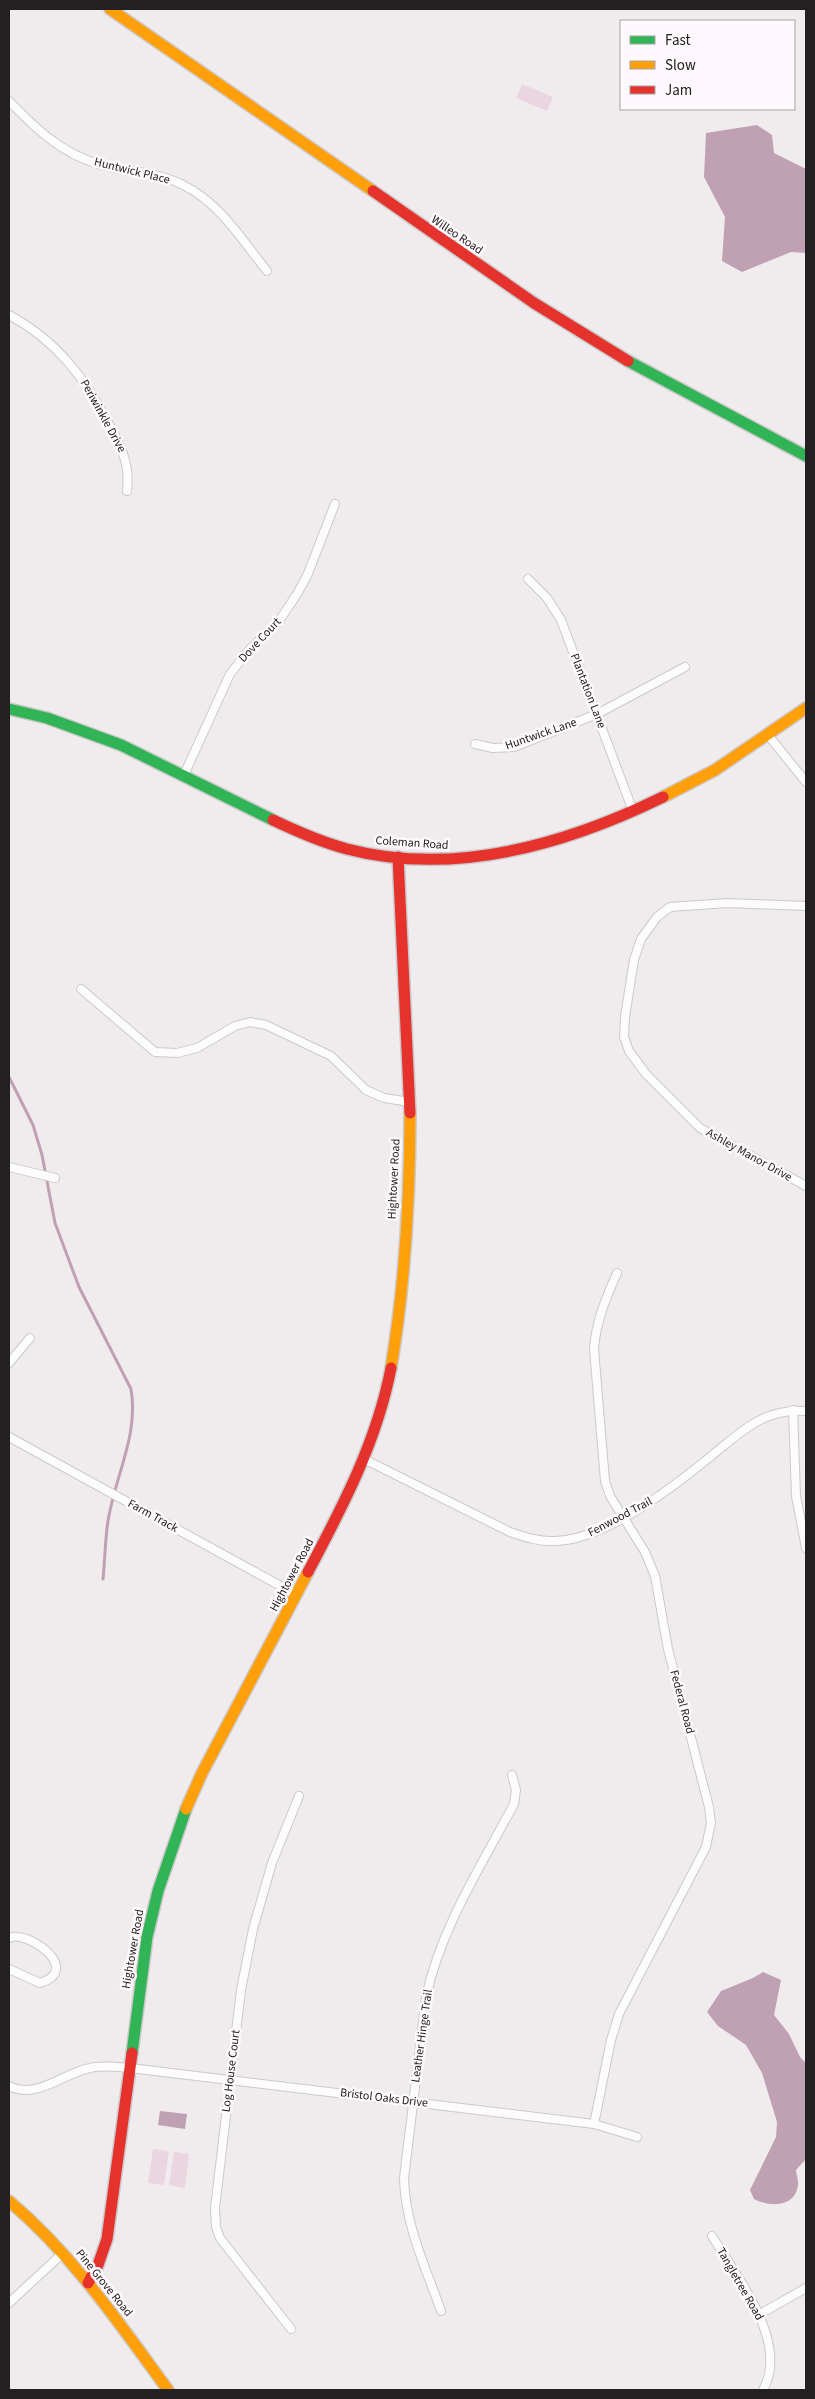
<svg xmlns="http://www.w3.org/2000/svg" width="815" height="2399" viewBox="0 0 815 2399" font-family="'Source Sans 3',sans-serif">
<style>
.green{fill:#ead5e1}
.water{fill:#c0a1b3}
.lines{fill:none;stroke-linecap:round;stroke-linejoin:round}
.stream{stroke:#c0a1b3;stroke-width:3}
.street-casing{stroke:#ccc9ca;stroke-width:10}
.fast-casing{stroke:#ccc9ca;stroke-width:14}
.slow-casing{stroke:#ccc9ca;stroke-width:14}
.jam-casing{stroke:#ccc9ca;stroke-width:14}
.street{stroke:#fdfcfc;stroke-width:8}
.fast{stroke:#30b455;stroke-width:11}
.slow{stroke:#ff9f0a;stroke-width:11}
.jam{stroke:#e5322d;stroke-width:11}
.labels{text-anchor:middle;dominant-baseline:central;stroke-width:5;stroke-linejoin:round;paint-order:stroke}
.street-label{font-size:12px;fill:#232022;stroke:#fff8fc}
</style>
<rect width="100%" height="100%" fill="#f0ecee"/>
<g class="green">
<polygon points="522,84 553,97 547,111 516,98"/>
<polygon points="153,2149 169,2151 164,2185 148,2183"/>
<polygon points="174,2152 189,2154 185,2188 169,2185"/>
</g>
<g class="water">
<polygon points="757,125 772,135 774,153 806,169 806,253 791,252 742,272 722,261 725,217 704,177 706,133"/>
<path d="M763 1972 781 1980 774 2015 789 2034 800 2057 806 2063V2159L796 2170C796 2174 799 2181 798 2185 795 2208 769 2207 754 2199L750 2190 776 2137 777 2122 762 2073 746 2045 718 2026 707 2012 721 1991 753 1978Z"/>
<polygon points="160,2111 187,2114 185,2129 158,2125"/>
</g>
<g class="lines">
<path class="stream" d="M9 1077 33 1125 42 1155 55 1223 79 1287 131 1389C139 1435 115 1476 108 1521 105 1540 105 1560 103 1579"/>
<defs>
<g id="street">
<path d="M9 101C35 128 61 153 98 164 126 172 156 171 183 185 220 203 242 240 267 271"/>
<path d="M9 315C56 340 86 379 110 426 122 450 130 463 127 491"/>
<polyline points="528,579 547,598 561,620 633,811"/>
<polyline points="768,735 806,782"/>
<polyline points="475,744 493,748 514,747 597,714 685,667"/>
<polyline points="184,775 230,674 250,649 279,621 297,594 307,576 335,504"/>
<polyline points="806,906 727,903 670,907 657,917 641,939 634,960 625,1017 624,1037 629,1051 646,1074 700,1128 806,1186"/>
<polyline points="81,989 155,1052 177,1053 197,1048 235,1026 250,1022 266,1025 331,1056 366,1090 384,1098 410,1102"/>
<polyline points="9,1167 55,1178"/>
<polyline points="9,1363 30,1338"/>
<polyline points="793,1410 796,1496 806,1548"/>
<polyline points="9,1437 297,1595"/>
<path d="M364 1459 510 1532C525 1537 539 1542 555 1541 605 1540 672 1488 710 1457 741 1432 763 1408 806 1411"/>
<path d="M9 1938C26 1929 84 1969 40 1983L9 1969"/>
<path d="M9 2086C37 2100 63 2073 90 2068 103 2065 117 2067 130 2068L594 2124 637 2137"/>
<path d="M594 2124 611 2040 619 2014 706 1847 711 1823 709 1807 668 1649 655 1576 645 1552 610 1496 605 1481 594 1349C596 1321 606 1298 617 1273"/>
<path d="M712 2236C736 2276 790 2342 763 2390"/>
<polyline points="9,2303 63,2253"/>
<path d="M441 2311C426 2268 405 2225 404 2178L426 1997C441 1928 481 1866 514 1804L516 1790 512 1775"/>
<polyline points="760,2314 806,2288"/>
<polyline points="291,2329 220,2238 216,2227 215,2208 241,1990 253,1929 272,1863 299,1796"/>
</g>
<g id="fast">
<polyline points="628,361 806,456"/>
<polyline points="9,709 47,718 121,745 273,820"/>
<polyline points="132,2053 147,1937 158,1891 186,1809"/>
</g>
<g id="slow">
<polyline points="110,9 373,191"/>
<polyline points="663,797 715,770 806,708"/>
<path d="M391 1368C405 1284 410 1197 410 1113"/>
<polyline points="186,1809 202,1773 308,1572"/>
<path d="M9 2201C73 2255 119 2323 168 2390"/>
</g>
<g id="jam">
<polyline points="373,191 534,303 628,361"/>
<path d="M273 820C296 831 321 842 347 849 454 877 567 844 663 797"/>
<polyline points="398,857 410,1113"/>
<path d="M308 1572C343 1506 377 1441 391 1368"/>
<polyline points="88,2283 98,2265 107,2239 132,2053"/>
</g>
</defs>
<use href="#street" class="street-casing"/>
<use href="#fast" class="fast-casing"/>
<use href="#slow" class="slow-casing"/>
<use href="#jam" class="jam-casing"/>
<use href="#street" class="street"/>
<use href="#fast" class="fast"/>
<use href="#slow" class="slow"/>
<use href="#jam" class="jam"/>
</g>
<g class="labels">
<g class="street-label">
<text transform="translate(132 171) rotate(14)">Huntwick Place</text>
<text transform="translate(457 235) rotate(34)">Willeo Road</text>
<text transform="translate(103 416) rotate(61)">Periwinkle Drive</text>
<text transform="translate(260 640) rotate(-47)">Dove Court</text>
<text transform="translate(588 691) rotate(69)">Plantation Lane</text>
<text transform="translate(541 734) rotate(-19)">Huntwick Lane</text>
<text transform="translate(412 843) rotate(4)">Coleman Road</text>
<text transform="translate(749 1155) rotate(29)">Ashley Manor Drive</text>
<text transform="translate(394 1179) rotate(-87)">Hightower Road</text>
<text transform="translate(153 1516) rotate(29)">Farm Track</text>
<text transform="translate(620 1517) rotate(-28)">Fenwood Trail</text>
<text transform="translate(292 1575) rotate(-62)">Hightower Road</text>
<text transform="translate(682 1702) rotate(75)">Federal Road</text>
<text transform="translate(133 1949) rotate(-80)">Hightower Road</text>
<text transform="translate(422 2036) rotate(-82)">Leather Hinge Trail</text>
<text transform="translate(231 2071) rotate(-83)">Log House Court</text>
<text transform="translate(384 2098) rotate(7)">Bristol Oaks Drive</text>
<text transform="translate(104 2283) rotate(51)">Pine Grove Road</text>
<text transform="translate(740 2284) rotate(60)">Tangletree Road</text>
</g>
</g>
<rect width="815" height="2399" fill="none" stroke="#232022" stroke-width="20"/>
<rect x="620" y="20" width="175" height="90" fill="#fff8fc" stroke="#a7a2a5"/>
<rect x="630" y="36" width="25" height="8" fill="#30b455" stroke="#a7a2a5"/>
<text x="665" y="45" font-size="15" fill="#232022">Fast</text>
<rect x="630" y="61" width="25" height="8" fill="#ff9f0a" stroke="#a7a2a5"/>
<text x="665" y="70" font-size="15" fill="#232022">Slow</text>
<rect x="630" y="86" width="25" height="8" fill="#e5322d" stroke="#a7a2a5"/>
<text x="665" y="95" font-size="15" fill="#232022">Jam</text>
</svg>
